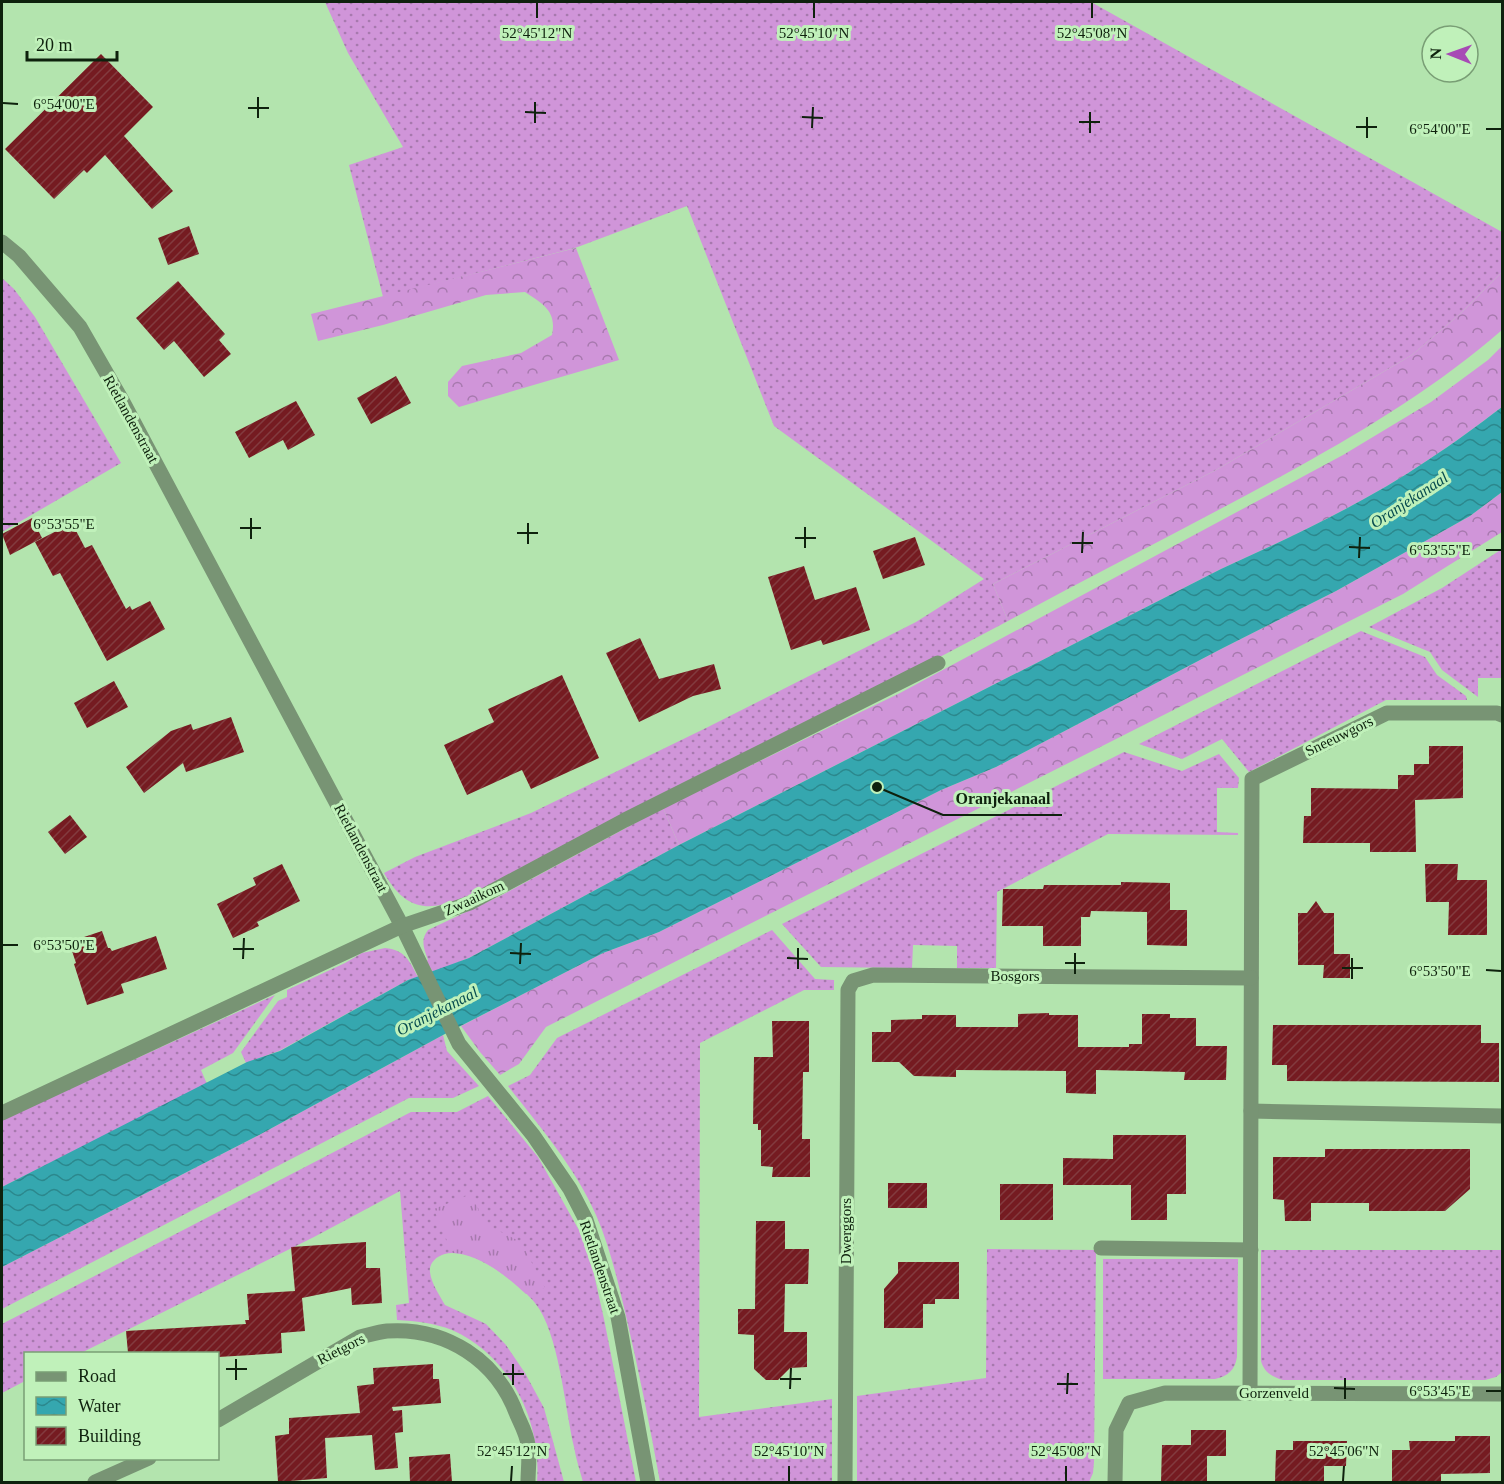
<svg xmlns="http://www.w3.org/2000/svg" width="1504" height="1484" viewBox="0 0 1504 1484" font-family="Georgia,serif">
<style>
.grass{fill:url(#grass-dots)}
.forest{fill:url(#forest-crowns)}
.park{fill:url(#park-tufts)}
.water{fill:url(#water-waves)}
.building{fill:url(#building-hatch)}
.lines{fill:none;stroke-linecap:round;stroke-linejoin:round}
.street{stroke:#789474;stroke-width:15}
.ticks{fill:none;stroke:#0e210d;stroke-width:2}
.labels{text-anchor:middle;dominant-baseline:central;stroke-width:6;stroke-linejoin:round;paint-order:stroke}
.street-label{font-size:15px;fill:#0e210d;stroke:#c0f1ba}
.water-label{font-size:16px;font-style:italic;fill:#064b4f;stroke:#c0f1ba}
.ticks-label{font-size:15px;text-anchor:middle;fill:#0e210d;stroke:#c0f1ba;stroke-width:6;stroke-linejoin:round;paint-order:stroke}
.leader{fill:none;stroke:#0e210d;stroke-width:2}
.callout-dot{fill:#0e210d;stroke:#c0f1ba;stroke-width:2}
.callout-label{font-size:16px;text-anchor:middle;font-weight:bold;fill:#0e210d;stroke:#c0f1ba;stroke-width:6;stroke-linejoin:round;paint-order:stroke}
</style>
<defs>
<pattern id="grass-dots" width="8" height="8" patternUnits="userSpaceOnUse" patternTransform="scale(1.5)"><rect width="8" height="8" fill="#d095d9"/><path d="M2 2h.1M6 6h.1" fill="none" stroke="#a779ae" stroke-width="1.8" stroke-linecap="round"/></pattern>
<pattern id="forest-crowns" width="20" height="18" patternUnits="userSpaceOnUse" patternTransform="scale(1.5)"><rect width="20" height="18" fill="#d095d9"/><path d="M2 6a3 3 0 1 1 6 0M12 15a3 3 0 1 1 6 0" fill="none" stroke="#a779ae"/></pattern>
<pattern id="park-tufts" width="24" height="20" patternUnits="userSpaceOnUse" patternTransform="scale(1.5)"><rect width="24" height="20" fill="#d095d9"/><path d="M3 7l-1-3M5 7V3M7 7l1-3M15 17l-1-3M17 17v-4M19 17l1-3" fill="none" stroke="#a779ae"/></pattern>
<pattern id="water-waves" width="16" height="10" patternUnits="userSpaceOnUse" patternTransform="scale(1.5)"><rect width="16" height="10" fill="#35a7af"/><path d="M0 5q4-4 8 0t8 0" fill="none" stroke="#2b888d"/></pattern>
<pattern id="building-hatch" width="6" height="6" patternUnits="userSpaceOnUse" patternTransform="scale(1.5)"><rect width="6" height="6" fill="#751b21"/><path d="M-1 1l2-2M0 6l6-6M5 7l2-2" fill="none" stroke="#823b3f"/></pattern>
</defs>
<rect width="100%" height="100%" fill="#b3e4ae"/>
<g class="grass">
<path d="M325 2H1091L1502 232V272L1461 313 1412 355 1216 470 993 584 1008 621 902 677 488 887C444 906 413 924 384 873L415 857 531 813 706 728 916 622 984 579 774 426 687 206 575 248 383 297 349 165 403 147 348 53Z"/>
<polygon points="2,278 14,289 35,317 121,463 2,532"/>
<polygon points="1502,549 1502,678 1478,678 1478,697 1442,670 1430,652 1369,627 1442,588"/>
<polygon points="1361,631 1425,657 1437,675 1466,696 1467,700 1386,700 1249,772 1222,739 1182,759 1139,744"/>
<polygon points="1124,752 1182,771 1219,754 1239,778 1238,788 1217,788 1217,832 1238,833 1238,835 1108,834 997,892 996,968 957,968 957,946 913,945 912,968 821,967 782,924"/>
<path d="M663 808 679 845 469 958 433 972 426 961 428 960C424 949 420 940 428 930L502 895Z"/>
<path d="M772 930 815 979 834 980V990H804L700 1043 699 1417 832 1399V1482H660C650 1427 639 1371 626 1316 618 1282 610 1247 596 1215 575 1167 540 1127 508 1086L530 1075 557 1038Z"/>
<path d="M385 948C405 950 409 960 418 977L408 980 279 1051 246 1063 241 1052 278 1001 287 997V990L345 963 362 953Z"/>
<polygon points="275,995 233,1053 201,1070 207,1084 2,1187 2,1120"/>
<polygon points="443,1035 447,1051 479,1086 453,1098 409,1098 2,1309 2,1267 259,1135"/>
<path d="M488 1096 538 1157 580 1232 593 1270 604 1319 636 1482H583C580 1471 576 1459 574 1447 565 1409 559 1332 535 1303 519 1283 464 1240 438 1257 433 1260 429 1266 430 1272 431 1283 440 1296 445 1305L486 1324 506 1345 525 1373 544 1408 564 1482H537C542 1421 510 1356 452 1330 434 1323 416 1321 397 1320L396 1305 409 1303 400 1191 314 1237 81 1353 26 1354 25 1381 2 1393V1324L411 1112H457Z"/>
<polygon points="987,1249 1096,1250 1094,1462 1093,1473 1089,1482 857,1482 857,1396 986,1378"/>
<path d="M1261 1250H1502V1372L1496 1377 1485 1380H1283C1272 1377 1264 1372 1261 1361Z"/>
<path d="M1103 1259H1238L1237 1357C1235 1370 1228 1376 1215 1379H1103Z"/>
</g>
<g class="forest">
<path d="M576 248 619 360 459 407 448 396V382L462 366 521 353 552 335C557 311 543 304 525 292L486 295 383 325 318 341 311 314Z"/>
<path d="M1502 272V330C1440 384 1370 427 1298 467 1202 520 1104 569 1008 621L993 584 1216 470 1412 355 1461 313Z"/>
<path d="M1502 346V407C1478 425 1453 444 1428 460 1363 504 1291 537 1221 569L679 845 663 808 900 693 1343 455 1431 402 1488 360Z"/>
<polygon points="1502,492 1502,532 1403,594 546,1027 519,1064 500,1075 480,1052 461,1026 603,953 659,932 941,790 996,767 1221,649 1336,591 1470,516"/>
</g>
<path class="park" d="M471 1194 485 1224 521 1242 545 1288 526 1294C508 1278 478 1251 452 1253L434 1209Z"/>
<path class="water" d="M1502 407V492L1470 516 1336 591 1221 649 996 767 941 790 659 932 603 953 443 1035 259 1135 2 1267V1187L247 1062 280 1051 408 980 469 958 679 845 1221 569C1291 537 1363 504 1428 460 1453 444 1478 425 1502 407Z"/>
<g class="building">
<polygon points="101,54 153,107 124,136 173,191 152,209 105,155 87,173 84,170 54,199 5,149"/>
<polygon points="189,226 199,254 168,265 158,238"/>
<polygon points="178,281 225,334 219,340 231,354 204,377 174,341 164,350 136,318"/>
<polygon points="396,376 411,403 371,424 357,398"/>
<polygon points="296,401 315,435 288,450 283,440 249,458 235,432"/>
<polygon points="32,518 42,538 10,555 2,534"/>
<polygon points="72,523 85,548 92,545 126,609 130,606 132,610 150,601 165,629 107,661 60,573 53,576 35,542"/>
<polygon points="915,537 925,565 883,579 873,551"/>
<polygon points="804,566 815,600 856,587 870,630 823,645 821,640 791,650 768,577"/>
<polygon points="640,638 659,679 714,664 721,689 693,696 639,722 606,653"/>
<polygon points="562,675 599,758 531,789 522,770 467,795 444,745 494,722 488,709"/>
<polygon points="114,681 128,707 87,728 74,703"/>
<polygon points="231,717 244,752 186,772 183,763 144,793 126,767 171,731 191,724 193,730"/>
<polygon points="1429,746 1463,746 1463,798 1415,800 1416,852 1370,852 1370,843 1303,843 1304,816 1311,816 1311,788 1398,789 1398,775 1414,775 1414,764 1429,764"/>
<polygon points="70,815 87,837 65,854 48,832"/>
<polygon points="282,864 300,901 257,922 259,926 233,938 217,904 256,885 253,878"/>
<polygon points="1425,864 1458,864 1457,880 1487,880 1487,935 1448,935 1449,902 1426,902"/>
<polygon points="1121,882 1170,883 1170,910 1187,910 1187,946 1147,945 1147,912 1091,911 1090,917 1081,917 1081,946 1043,946 1043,926 1002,926 1003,889 1043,889 1044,885 1121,885"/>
<polygon points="1316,901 1324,913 1334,913 1334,954 1350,954 1350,978 1323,978 1324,965 1298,965 1298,913 1307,913"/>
<polygon points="102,931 108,948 110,948 112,951 156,936 167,969 121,984 124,993 87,1005 74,964 76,963 69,942"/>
<polygon points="1049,1013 1049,1015 1078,1015 1078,1047 1129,1047 1129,1044 1142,1044 1142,1014 1170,1014 1170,1018 1196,1018 1196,1046 1227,1046 1226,1080 1184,1080 1185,1072 1096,1070 1096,1094 1066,1093 1066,1071 956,1070 956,1077 914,1076 899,1062 872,1062 872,1032 891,1032 891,1020 922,1019 922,1015 956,1015 956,1027 1018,1027 1018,1014"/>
<polygon points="772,1021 809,1021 809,1072 803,1072 802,1139 810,1139 810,1177 772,1177 773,1167 761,1166 761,1130 758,1130 758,1124 753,1124 754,1057 773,1057"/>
<polygon points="1273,1025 1481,1025 1481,1043 1499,1043 1499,1082 1287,1081 1287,1065 1272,1065"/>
<polygon points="1113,1135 1186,1135 1186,1194 1167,1194 1167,1220 1131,1220 1131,1185 1063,1185 1063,1158 1113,1159"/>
<polygon points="1325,1149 1470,1149 1470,1189 1445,1211 1369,1211 1369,1203 1311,1203 1311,1221 1285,1221 1284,1200 1273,1199 1273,1157 1325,1157"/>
<rect x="888" y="1183" width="39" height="25"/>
<rect x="1000" y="1184" width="53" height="36"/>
<polygon points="756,1221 785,1221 785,1249 809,1249 808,1284 785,1284 784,1332 807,1332 807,1367 790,1368 778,1380 766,1380 754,1369 754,1335 738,1334 738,1309 755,1309"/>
<polygon points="366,1242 366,1268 380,1268 382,1303 352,1305 351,1288 302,1298 305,1331 281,1333 282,1353 218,1357 218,1353 128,1353 126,1331 246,1324 245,1320 249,1320 247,1294 295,1291 291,1247"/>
<polygon points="898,1262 959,1262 959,1299 935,1299 935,1304 923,1304 923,1328 884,1328 884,1289 898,1273"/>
<polygon points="433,1364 433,1379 439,1379 441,1403 392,1407 393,1411 402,1410 403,1432 395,1433 398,1468 375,1470 372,1435 325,1438 327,1478 278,1482 275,1436 289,1434 289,1418 360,1413 357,1386 374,1384 373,1368"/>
<polygon points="1191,1430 1226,1430 1226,1456 1207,1456 1207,1482 1161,1482 1162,1445 1191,1445"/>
<polygon points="1455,1436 1490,1436 1490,1473 1441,1474 1441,1482 1392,1482 1392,1450 1410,1450 1409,1441 1455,1441"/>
<polygon points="1293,1441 1347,1441 1346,1466 1324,1466 1324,1482 1275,1482 1276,1450 1293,1450"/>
<polygon points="450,1454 452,1482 410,1482 409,1457"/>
</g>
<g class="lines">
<g class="street">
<polyline points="2,242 19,256 80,327 123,402 402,926 459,1044 533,1135 570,1189 586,1220 618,1317 648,1482"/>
<polyline points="1251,1111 1502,1116"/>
<polyline points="2,1113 402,926 470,903 625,820 938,663"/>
<polyline points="1101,1248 1251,1250"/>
<polyline points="1250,1393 1252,779 1387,713 1497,713 1502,715"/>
<path d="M218 1420 360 1337C369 1335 378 1332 387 1331 446 1327 497 1360 517 1415 521 1424 527 1435 528 1445 530 1457 528 1470 528 1482"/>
<polyline points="95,1482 149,1458"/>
<polyline points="845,1482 848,990 853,981 873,975 1251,978"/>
<polyline points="1115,1482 1116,1430 1129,1403 1165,1393 1502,1394"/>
</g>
</g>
<path class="ticks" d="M537 18V3M814 18V3M1092 18V3M3 103 18 104M248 108H269M525 112 546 113M802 117 823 118M258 118V97M1079 122H1100M535 123V102M1356 127H1377M812 128 813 107M1486 129H1501M1090 133V112M1367 138V117M3 524H18M240 528H261M517 533H538M795 538H816M251 539V518M1072 543H1093M528 544V523M1349 547 1370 548M805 548V527M1486 550H1501M1082 553 1083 532M1359 558 1360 537M3 945H18M233 949H254M510 953 531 954M787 958 808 959M243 959 244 938M1065 963H1085M520 964 521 943M1342 968H1363M798 969V948M1486 970 1501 971M1075 974V953M1352 979V958M226 1369H247M503 1374H524M780 1379H801M236 1380V1359M1057 1384H1078M513 1385V1364M1334 1388 1355 1389M790 1389 791 1368M1486 1391H1501M1067 1394 1068 1373M1345 1399V1378M511 1481 512 1466M789 1481V1466M1066 1481V1466M1343 1481 1344 1466"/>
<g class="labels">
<g class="street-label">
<text transform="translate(131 419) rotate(61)">Rietlandenstraat</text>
<text transform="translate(1339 736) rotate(-26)">Sneeuwgors</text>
<text transform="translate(361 848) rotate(62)">Rietlandenstraat</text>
<text transform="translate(474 898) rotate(-25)">Zwaaikom</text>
<text x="1015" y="976">Bosgors</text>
<text transform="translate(846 1231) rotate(-90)">Dwerggors</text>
<text transform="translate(600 1267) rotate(71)">Rietlandenstraat</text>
<text transform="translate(341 1349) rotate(-27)">Rietgors</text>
<text x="1274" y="1393">Gorzenveld</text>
</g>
<g class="water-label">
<text transform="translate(1409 500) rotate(-33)">Oranjekanaal</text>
<text transform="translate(437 1011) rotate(-27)">Oranjekanaal</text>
</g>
</g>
<g class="ticks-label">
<text x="537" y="38">52°45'12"N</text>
<text x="814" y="38">52°45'10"N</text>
<text x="1092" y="38">52°45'08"N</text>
<text x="64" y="109">6°54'00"E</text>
<text x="1440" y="134">6°54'00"E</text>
<text x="64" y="529">6°53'55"E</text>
<text x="1440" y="555">6°53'55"E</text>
<text x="64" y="950">6°53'50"E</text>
<text x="1440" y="976">6°53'50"E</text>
<text x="1440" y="1396">6°53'45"E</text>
<text x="512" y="1456">52°45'12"N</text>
<text x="789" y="1456">52°45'10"N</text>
<text x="1066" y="1456">52°45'08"N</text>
<text x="1344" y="1456">52°45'06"N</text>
</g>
<path class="leader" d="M877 787L943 815H1062"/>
<circle class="callout-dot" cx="877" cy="787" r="6"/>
<g class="callout-label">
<text x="1003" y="804">Oranjekanaal</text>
</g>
<rect width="1504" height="1484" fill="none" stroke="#0e210d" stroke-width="6"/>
<rect x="24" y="1352" width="195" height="108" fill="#c0f1ba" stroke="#799e75" stroke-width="1.5"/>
<rect x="36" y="1372" width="30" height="9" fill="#789474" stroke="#799e75" stroke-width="1.5"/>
<text x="78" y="1382" font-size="18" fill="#0e210d">Road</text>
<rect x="36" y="1397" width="30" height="18" fill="url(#water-waves)" stroke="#799e75" stroke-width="1.5"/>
<text x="78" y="1412" font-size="18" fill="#0e210d">Water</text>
<rect x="36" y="1427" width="30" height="18" fill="url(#building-hatch)" stroke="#799e75" stroke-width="1.5"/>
<text x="78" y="1442" font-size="18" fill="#0e210d">Building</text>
<g transform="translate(1450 54) rotate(271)"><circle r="28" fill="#c0f1ba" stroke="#799e75" stroke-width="1.5"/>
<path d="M0-4.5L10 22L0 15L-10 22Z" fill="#a74ab5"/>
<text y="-9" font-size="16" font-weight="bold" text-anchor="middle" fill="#0e210d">N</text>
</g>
<path d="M27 51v9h90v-9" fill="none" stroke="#0e210d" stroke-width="3"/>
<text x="36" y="51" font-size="18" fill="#0e210d" stroke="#c0f1ba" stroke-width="4.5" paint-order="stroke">20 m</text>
</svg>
